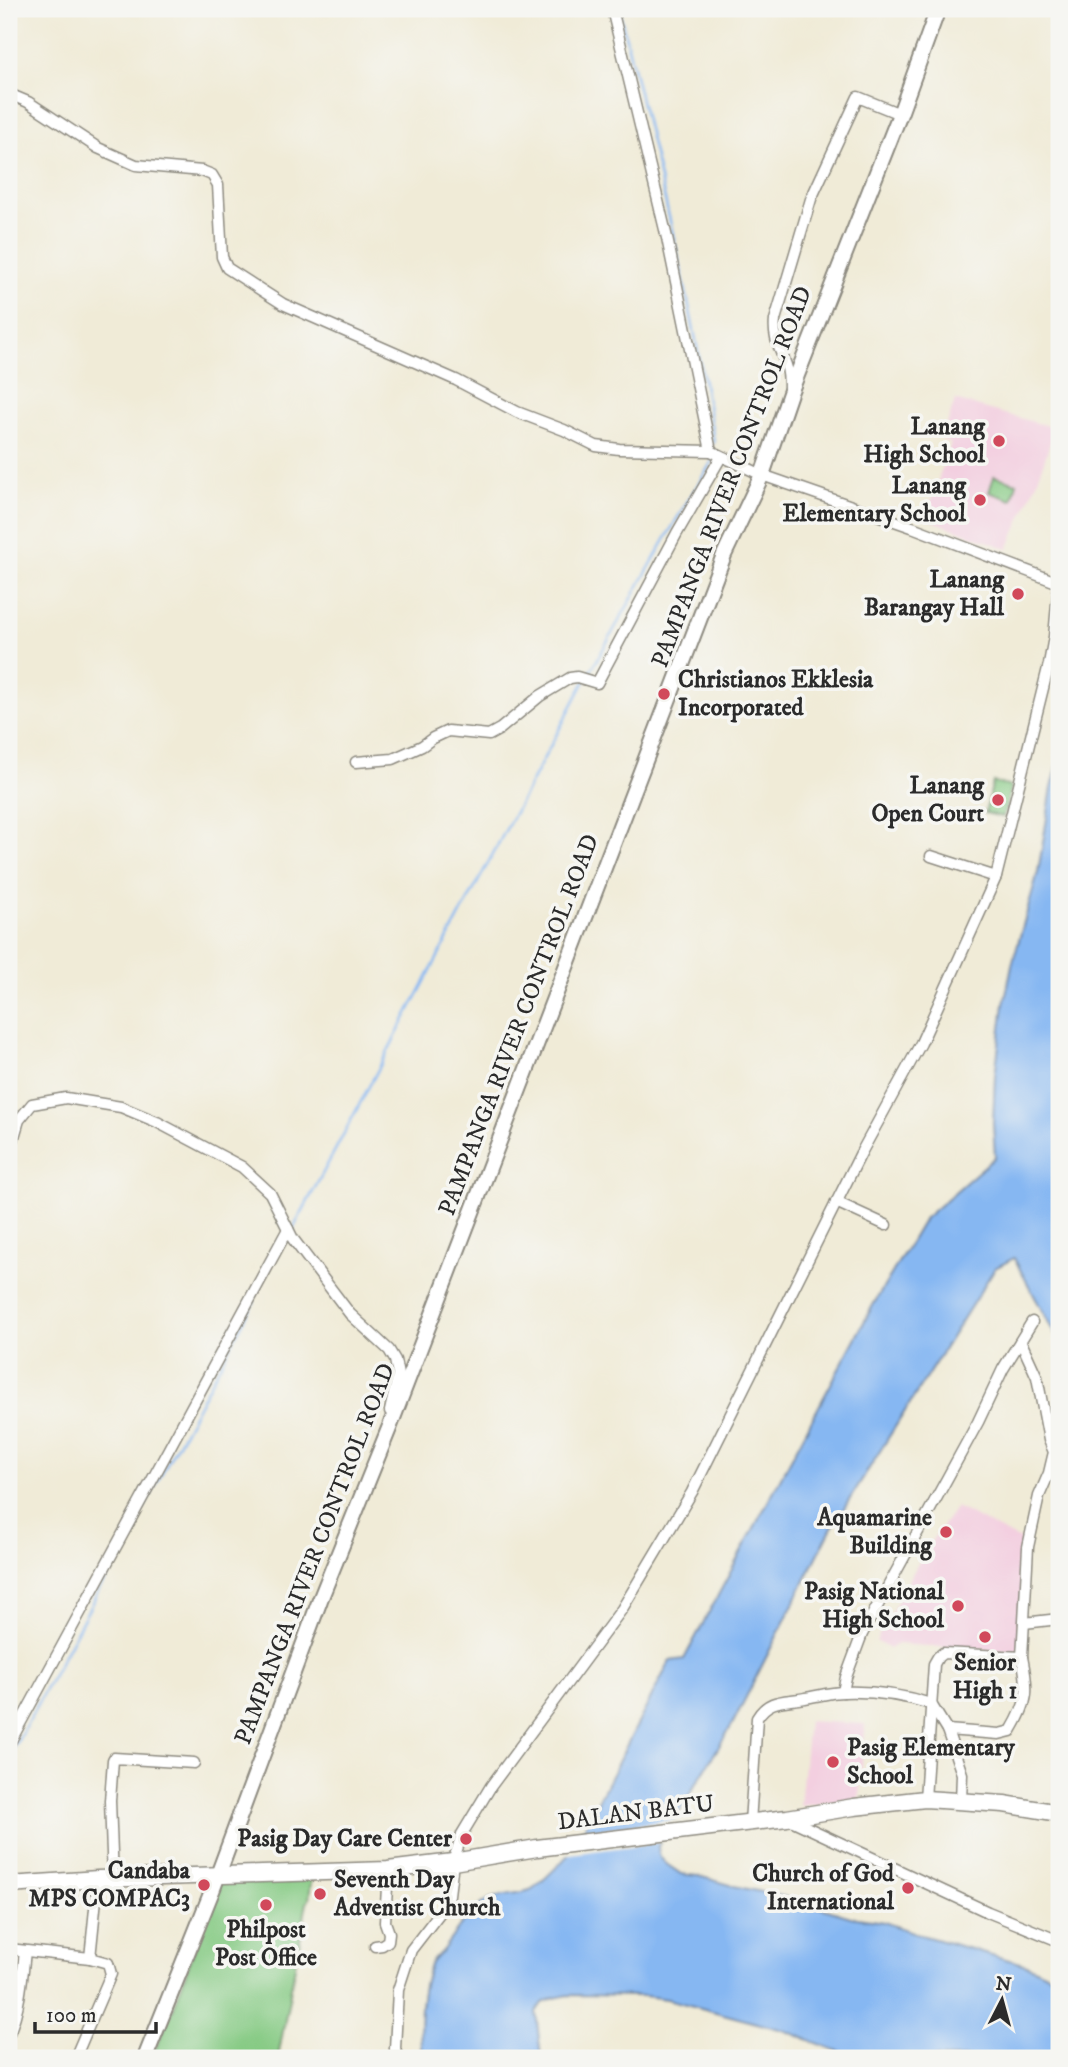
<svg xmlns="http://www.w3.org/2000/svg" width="1068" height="2067" viewBox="0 0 1068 2067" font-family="'IM FELL DW Pica',serif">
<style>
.built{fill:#f3cfe0}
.green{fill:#86ca84;stroke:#587a58;stroke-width:2}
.water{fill:#86b7f2;stroke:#58718e;stroke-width:2}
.pier{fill:#f0ebd7}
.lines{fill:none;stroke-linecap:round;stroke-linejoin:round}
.stream{stroke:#86b7f2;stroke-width:2.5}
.street-casing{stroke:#8e8b81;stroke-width:13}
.secondary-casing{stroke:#8e8b81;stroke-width:18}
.primary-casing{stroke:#8e8b81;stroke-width:19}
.street{stroke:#fff;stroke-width:10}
.secondary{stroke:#fff;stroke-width:14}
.primary{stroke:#fff;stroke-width:16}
.poi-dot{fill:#d1495b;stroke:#f6f6f2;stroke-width:2.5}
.labels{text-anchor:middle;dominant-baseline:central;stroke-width:7;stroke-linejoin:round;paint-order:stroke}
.poi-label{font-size:24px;font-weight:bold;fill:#2b2b2b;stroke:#f6f6f2;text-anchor:end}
.street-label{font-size:24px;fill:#2b2b2b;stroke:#f6f6f2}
</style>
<rect width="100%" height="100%" fill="#f6f6f2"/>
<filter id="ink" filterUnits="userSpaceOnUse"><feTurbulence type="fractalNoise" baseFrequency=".0143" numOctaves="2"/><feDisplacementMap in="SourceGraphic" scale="14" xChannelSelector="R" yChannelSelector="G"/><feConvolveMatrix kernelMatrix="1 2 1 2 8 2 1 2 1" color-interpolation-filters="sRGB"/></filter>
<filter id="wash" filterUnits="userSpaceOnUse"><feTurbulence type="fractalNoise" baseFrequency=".00686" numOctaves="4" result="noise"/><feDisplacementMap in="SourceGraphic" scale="28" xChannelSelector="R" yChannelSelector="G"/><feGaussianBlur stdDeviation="1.57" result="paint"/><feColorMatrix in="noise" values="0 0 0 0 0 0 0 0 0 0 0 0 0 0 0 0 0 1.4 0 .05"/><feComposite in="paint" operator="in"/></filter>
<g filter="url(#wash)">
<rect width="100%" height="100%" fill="#f0ebd7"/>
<g class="built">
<polygon points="955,400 1055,428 1037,482 1008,549 925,518 951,443 942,440"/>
<polygon points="956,1507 1026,1543 1019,1652 897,1644 889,1649 876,1641 927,1547"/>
<polygon points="808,1721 865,1724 859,1799 800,1806"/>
</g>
<g class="green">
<polygon points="994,476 1017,483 1012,500 989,492"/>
<polygon points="993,782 1011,787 1003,817 985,813"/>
<polygon points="312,1875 309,1899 307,1902 278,2058 151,2058 174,2007 219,1878"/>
</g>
<path class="water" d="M1059 761V1342L1014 1258 995 1268 831 1529 732 1725 658 1846 659 1855 665 1863 681 1874 699 1876 734 1886 784 1897 851 1917 884 1922 921 1935 1027 1965 1059 1980V2058H856L783 2030 667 1999 645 1996 569 1995 554 1998 542 2003 536 2012 541 2058H422C419 2031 419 1988 431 1963 435 1957 441 1953 445 1947 457 1930 470 1910 488 1900 502 1893 516 1895 530 1890 542 1884 563 1860 573 1850L670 1661 684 1659 872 1307 924 1219 995 1157 993 1123 995 1076 1004 1004 1012 965 1038 872 1052 788Z"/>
<polygon class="pier" points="679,1819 664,1842 563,1855 570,1848 578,1832"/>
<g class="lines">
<g class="stream">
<path d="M619 9C653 153 692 297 714 443"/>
<polyline points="589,674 675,522 713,460"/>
<polyline points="292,1231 585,681"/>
<polyline points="9,1757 254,1302"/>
</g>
</g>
</g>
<g filter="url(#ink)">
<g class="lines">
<defs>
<g id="street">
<polyline points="612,9 667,238 711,451"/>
<polyline points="9,94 28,102 98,148 136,165 202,171 212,175 218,185 222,257 227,268 283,304 456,380 517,412 564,430 596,446 619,449 711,451 762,475 912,527 1059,583"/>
<path d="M789 389C789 381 789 373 786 365 780 348 773 340 775 320L811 199 858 97 900 114"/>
<polyline points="356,762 393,759 422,746 433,738 448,731 489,735 500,729 540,696 570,678 577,677 597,683 677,533 721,457"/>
<polyline points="931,856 996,877"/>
<polyline points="9,1154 19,1120 32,1104 66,1098 121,1107 157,1122 242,1167 270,1193 293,1239 350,1314 389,1350 395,1360 398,1375 390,1411"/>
<polyline points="836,1202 886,1225"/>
<polyline points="1024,1623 1059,1619"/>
<polyline points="843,1692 846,1677 862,1634 978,1422 1003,1369 1032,1322"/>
<path d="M947 1730 999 1734 1011 1731C1029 1701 1029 1691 1022 1657"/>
<polyline points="9,1744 288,1229"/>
<polyline points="925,1799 934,1664 938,1657 943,1653 1022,1657 1028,1547 1039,1496 1049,1473 1054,1452 1049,1440 1037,1377 1021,1342"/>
<polyline points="789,1819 988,1912 1059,1941"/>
<path d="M750 1823 757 1718C769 1698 785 1702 805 1698 818 1696 831 1692 844 1692 874 1691 902 1695 931 1704L947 1730 962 1774 961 1801"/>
<polyline points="113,1879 110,1801 113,1760 114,1758 194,1763"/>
<polyline points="375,1946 382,1945 388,1941 389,1933 385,1922 388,1870"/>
<polyline points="9,1949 90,1958 108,1963 111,1974 75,2058"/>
<polyline points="90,1958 98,1879"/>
<path d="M9 2033C20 2007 22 1979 25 1951"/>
<polyline points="398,2058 395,2049 398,1990 411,1950 445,1906 449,1895 453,1862 462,1834 491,1786 622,1609 692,1492 861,1153 921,1043 996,877 1049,664 1054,637 1059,582"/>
</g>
<polyline id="secondary" points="145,2058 212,1891 320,1600 390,1426 724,555 762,475 790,393 900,114 938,9"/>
<polyline id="primary" points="9,1885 98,1879 388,1870 453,1862 537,1848 787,1818 854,1807 925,1799 1004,1804 1059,1813"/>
</defs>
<use href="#street" class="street-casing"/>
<use href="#secondary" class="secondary-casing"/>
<use href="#primary" class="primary-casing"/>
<use href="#street" class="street"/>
<use href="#secondary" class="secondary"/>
<use href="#primary" class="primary"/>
</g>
</g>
<g class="poi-dot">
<circle cx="999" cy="441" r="7"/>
<circle cx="980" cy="500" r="7"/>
<circle cx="1018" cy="594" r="7"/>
<circle cx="664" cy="694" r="7"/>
<circle cx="998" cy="800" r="7"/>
<circle cx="946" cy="1532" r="7"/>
<circle cx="958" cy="1606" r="7"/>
<circle cx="985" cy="1637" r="7"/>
<circle cx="833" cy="1762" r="7"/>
<circle cx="466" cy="1839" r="7"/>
<circle cx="204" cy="1885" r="7"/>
<circle cx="908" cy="1888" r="7"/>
<circle cx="320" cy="1894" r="7"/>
<circle cx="266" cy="1905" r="7"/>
</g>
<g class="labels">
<g class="poi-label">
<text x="985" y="427">Lanang<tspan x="985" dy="28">High School</tspan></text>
<text x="966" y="486">Lanang<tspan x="966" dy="28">Elementary School</tspan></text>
<text x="1004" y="580">Lanang<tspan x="1004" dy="28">Barangay Hall</tspan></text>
<text x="678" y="680" text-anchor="start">Christianos Ekklesia<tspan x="678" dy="28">Incorporated</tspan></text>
<text x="984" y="786">Lanang<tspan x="984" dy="28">Open Court</tspan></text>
<text x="932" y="1518">Aquamarine<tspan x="932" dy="28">Building</tspan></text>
<text x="944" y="1592">Pasig National<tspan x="944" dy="28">High School</tspan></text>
<text x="985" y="1663" text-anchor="middle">Senior<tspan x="985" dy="28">High 1</tspan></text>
<text x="847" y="1748" text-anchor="start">Pasig Elementary<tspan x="847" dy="28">School</tspan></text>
<text x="452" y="1839">Pasig Day Care Center</text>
<text x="190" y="1871">Candaba<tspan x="190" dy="28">MPS COMPAC3</tspan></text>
<text x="894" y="1874">Church of God<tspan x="894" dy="28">International</tspan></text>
<text x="334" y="1880" text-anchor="start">Seventh Day<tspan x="334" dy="28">Adventist Church</tspan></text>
<text x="266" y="1930" text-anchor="middle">Philpost<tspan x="266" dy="28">Post Office</tspan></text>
</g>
<g class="street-label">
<text transform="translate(732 477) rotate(-69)">PAMPANGA RIVER CONTROL ROAD</text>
<text transform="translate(519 1025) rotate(-69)">PAMPANGA RIVER CONTROL ROAD</text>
<text transform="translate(315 1554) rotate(-69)">PAMPANGA RIVER CONTROL ROAD</text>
<text transform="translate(636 1813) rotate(-7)">DALAN BATU</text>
</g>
</g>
<rect width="1068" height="2067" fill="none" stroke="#f6f6f2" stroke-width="35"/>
<g transform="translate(1002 2000) rotate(6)" stroke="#f6f6f2" stroke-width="5" paint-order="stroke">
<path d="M0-5L12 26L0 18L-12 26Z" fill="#2b2b2b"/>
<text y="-10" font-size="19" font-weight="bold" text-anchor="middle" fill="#2b2b2b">N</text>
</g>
<path d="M35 2022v10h121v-10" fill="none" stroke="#2b2b2b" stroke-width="3.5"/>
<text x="46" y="2022" font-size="21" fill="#2b2b2b" stroke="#f6f6f2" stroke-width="5" paint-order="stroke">100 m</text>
</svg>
